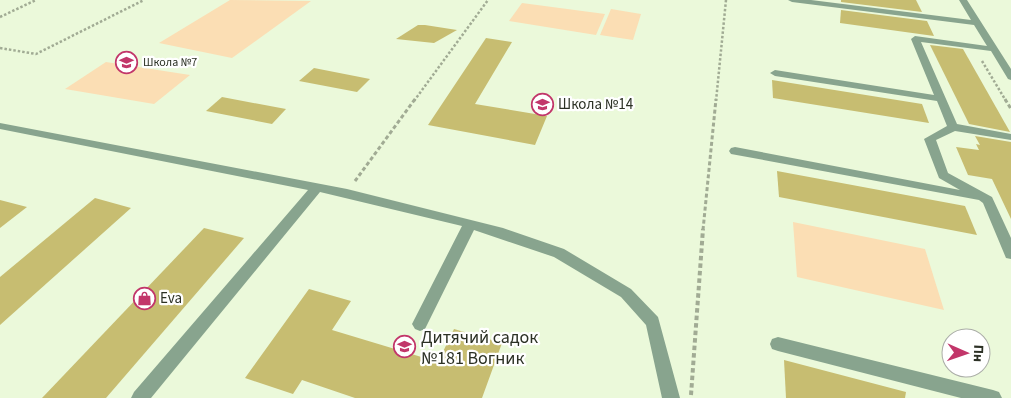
<svg xmlns="http://www.w3.org/2000/svg" width="1011" height="398" viewBox="0 0 1011 398" font-family="'Source Sans 3',sans-serif">
<style>
.green{fill:#fbdeb4}
.building{fill:#c7bd71}
.lines{fill:none;stroke-linecap:round;stroke-linejoin:round}
.path-far2{stroke:#a1ab94;stroke-width:2.5;stroke-dasharray:2.5 2;stroke-linecap:butt}
.path-far1{stroke:#a1ab94;stroke-width:3;stroke-dasharray:4 2.5;stroke-linecap:butt}
.path{stroke:#a1ab94;stroke-width:4;stroke-dasharray:4.5 3;stroke-linecap:butt}
.minor{fill:#88a48e;fill-rule:evenodd}
.labels{text-anchor:middle;dominant-baseline:central;stroke-width:4.5;stroke-linejoin:round;paint-order:stroke}
.far-poi-label{font-size:12px;fill:#2c3125;stroke:#fff;text-anchor:start}
.poi-label{font-size:15px;fill:#2c3125;stroke:#fff;text-anchor:start}
.near-poi-label{font-size:18px;fill:#2c3125;stroke:#fff;text-anchor:start}
</style>
<rect width="100%" height="100%" fill="#ebf9da"/>
<g class="green">
<polygon points="230,0 311,1 232,58 159,43"/>
<polygon points="522,3 605,14 596,35 509,21"/>
<polygon points="611,9 641,14 633,40 600,35"/>
<polygon points="106,62 190,75 154,104 65,89"/>
<polygon points="793,222 925,249 944,310 797,277"/>
</g>
<g class="building">
<polygon points="841,0 916,0 922,12 841,2"/>
<polygon points="841,10 927,21 934,36 840,23"/>
<polygon points="418,25 425,25 457,30 434,43 396,39"/>
<polygon points="486,38 512,42 475,104 547,116 535,145 428,125"/>
<polygon points="930,45 963,49 1010,132 969,124"/>
<polygon points="314,68 370,79 357,92 299,81"/>
<polygon points="772,80 922,104 929,123 773,98"/>
<polygon points="222,97 286,109 272,124 206,111"/>
<polygon points="975,136 1011,142 1011,219 992,179 968,175 956,147 979,150 976,144 980,145"/>
<polygon points="777,171 965,206 977,235 779,197"/>
<polygon points="95,198 131,208 0,325 0,277"/>
<polygon points="0,200 27,207 0,228"/>
<polygon points="204,228 244,238 106,398 42,398"/>
<polygon points="309,289 351,301 332,330 438,362 454,329 502,343 482,398 355,398 302,380 293,394 245,378"/>
<polygon points="784,360 906,392 905,398 786,398"/>
</g>
<g class="lines">
<g class="path-far2">
<polyline points="0,17 36,0"/>
<polyline points="0,48 36,54 144,0"/>
<polyline points="982,61 1006,101"/>
<polyline points="414,101 488,0"/>
<polyline points="716,101 726,0"/>
</g>
<g class="path-far1">
<polyline points="1005,99 1011,109"/>
<polyline points="355,181 415,99"/>
<polyline points="703,230 716,99"/>
</g>
<polyline class="path" points="691,395 703,229"/>
<g class="minor">
<polygon points="788,0 811,0 971,20 959,0 967,0 1011,69 1011,80 1008,79 991,51 921,42 957,124 1011,134 1011,140 955,131 936,140 948,173 992,197 1011,238 1011,259 1006,258 983,203 979,200 731,154 729,151 731,148 735,147 960,190 939,178 924,139 947,126 937,101 775,76 770,73 775,70 934,95 911,39 915,36 987,46 974,25 792,2"/>
<polygon points="0,123 347,189 503,228 564,249 631,289 658,317 680,398 662,398 646,325 621,297 554,257 474,230 425,329 420,331 415,329 412,324 462,226 320,192 151,398 131,398 134,392 308,190 0,129"/>
<polygon points="778,337 993,390 999,392 1002,398 961,398 778,351 772,349 770,344 772,339"/>
</g>
</g>
<defs>
<symbol id="school-ring" viewBox="-11 -11 22 22"><circle r="9.5" fill="#fff" stroke="#c2366a" stroke-width="1.5"/><path d="M0-5L7-2L0 1L-7-2ZM-4 1L0 2.5L4 1V4Q0 6-4 4Z" fill="#c2366a"/></symbol>
<symbol id="shop-ring" viewBox="-11 -11 22 22"><circle r="9.5" fill="#fff" stroke="#c2366a" stroke-width="1.5"/><path d="M-5-2.5h2.3a2.7 3.5 0 0 1 5.4 0H5L5.5 6h-11ZM-1.5-2.5h3a1.5 2.3 0 0 0-3 0Z" fill="#c2366a"/></symbol>
</defs>
<g fill-rule="evenodd">
<use href="#school-ring" x="114" y="50" width="25" height="25"/>
<use href="#school-ring" x="530" y="92" width="25" height="25"/>
<use href="#shop-ring" x="132" y="286" width="25" height="25"/>
<use href="#school-ring" x="392" y="334" width="25" height="25"/>
</g>
<g class="labels">
<g class="far-poi-label">
<text x="143" y="62">Школа №7</text>
</g>
<g class="poi-label">
<text x="558" y="104">Школа №14</text>
<text x="160" y="298">Eva</text>
</g>
<g class="near-poi-label">
<text x="421" y="337">Дитячий садок<tspan x="421" dy="21">№181 Вогник</tspan></text>
</g>
</g>
<g transform="translate(966 353) rotate(92)"><circle r="24" fill="#ffffff" stroke="#abada8"/>
<path d="M0-4L9 19L0 12L-9 19Z" fill="#c2366a"/>
<text y="-8" font-size="14" font-weight="bold" text-anchor="middle" fill="#2c3125">Пн</text>
</g>
</svg>
